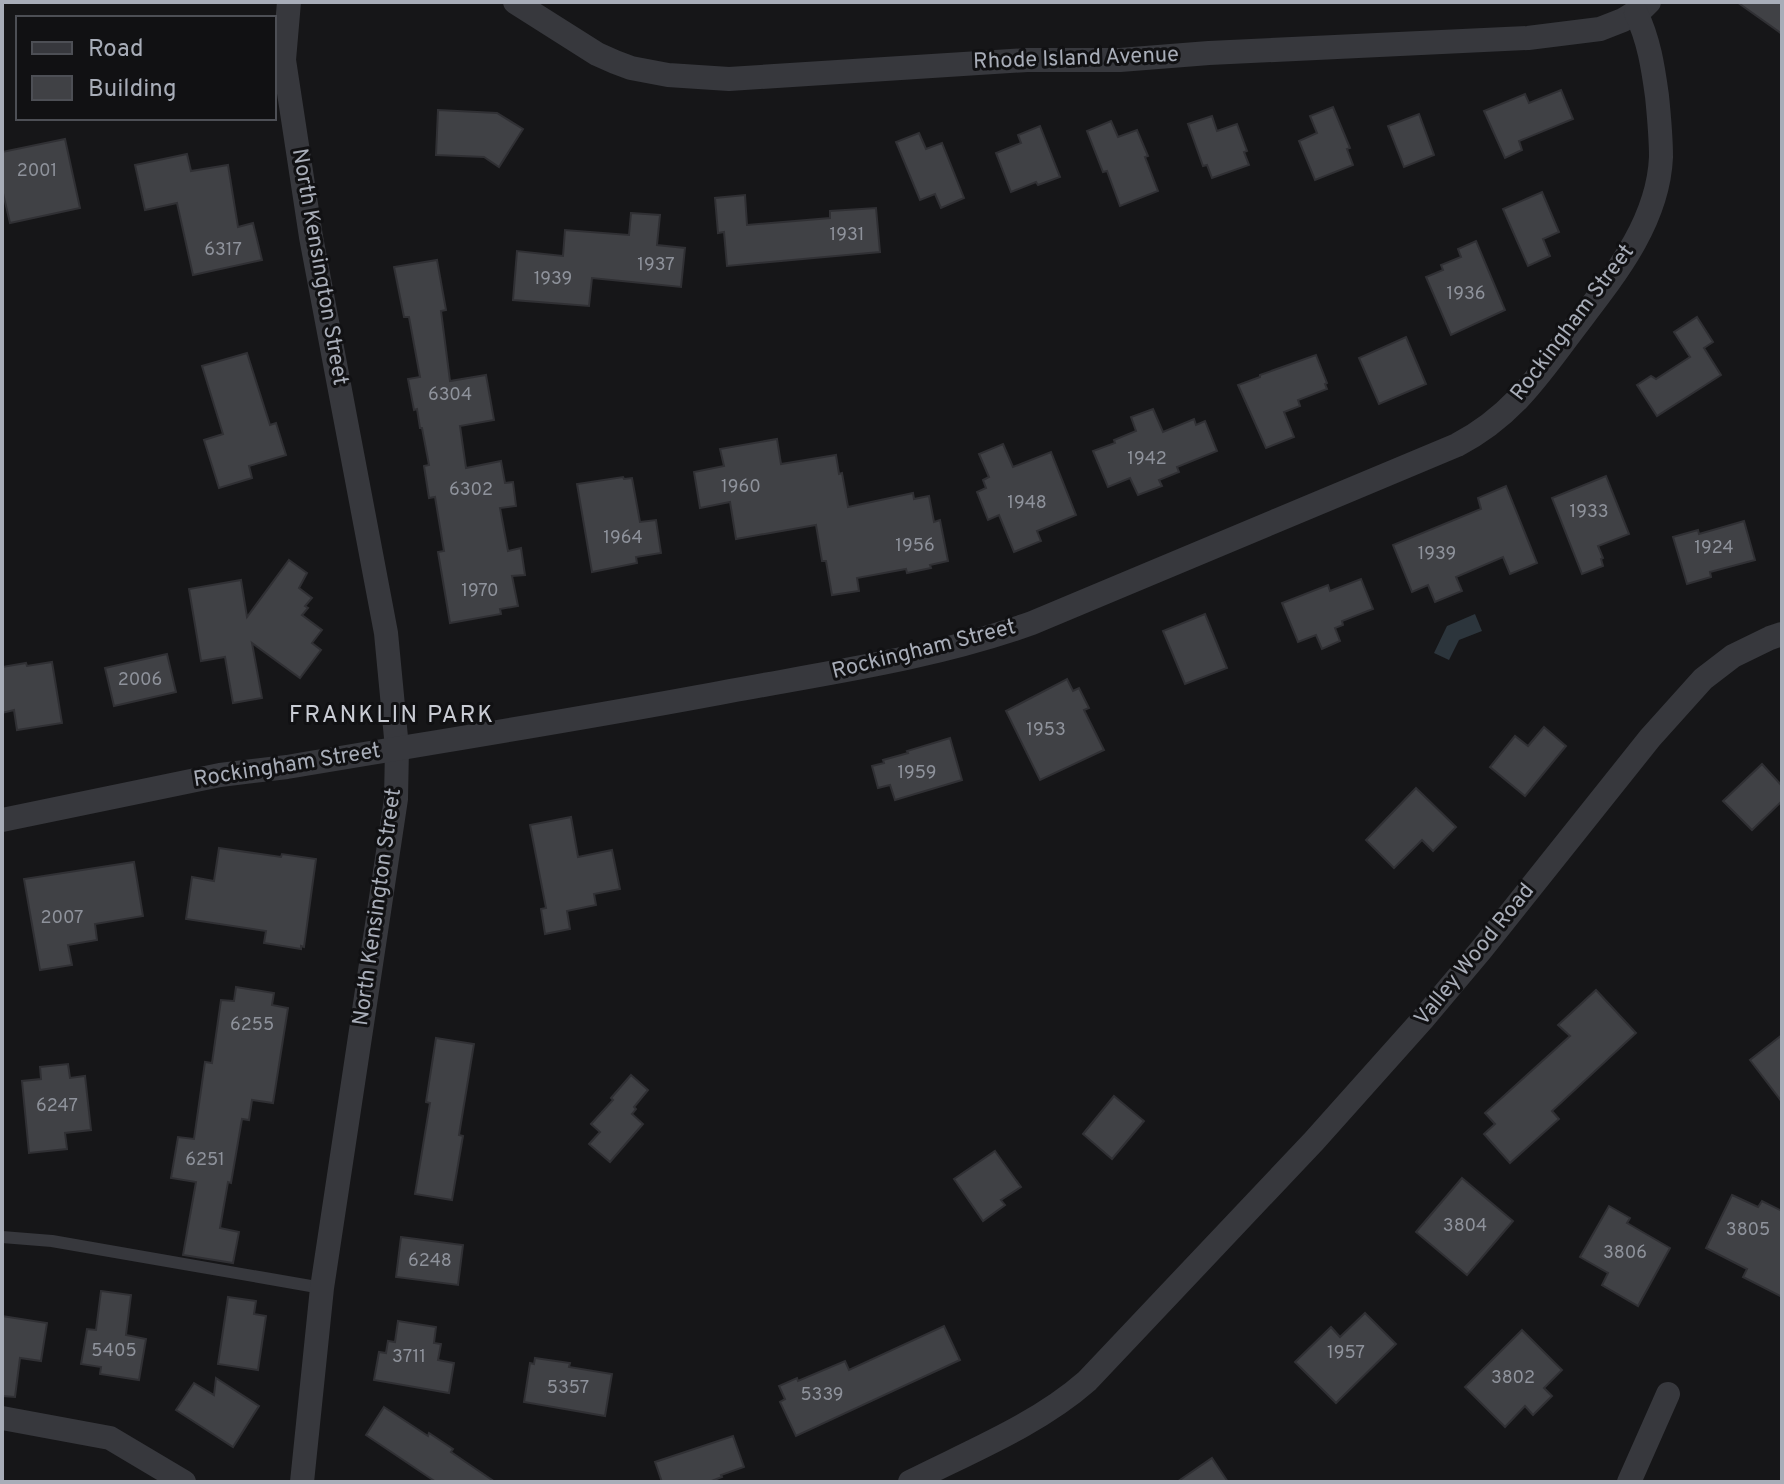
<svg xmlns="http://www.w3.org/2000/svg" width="1784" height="1484" viewBox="0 0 1784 1484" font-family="Overpass,sans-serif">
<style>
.water{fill:#2c353c}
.building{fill:#404145;stroke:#303034;stroke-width:2}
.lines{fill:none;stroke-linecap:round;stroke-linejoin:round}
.service{stroke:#37383d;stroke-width:12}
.minor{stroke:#37383d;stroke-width:24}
.labels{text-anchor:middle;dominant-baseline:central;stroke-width:6;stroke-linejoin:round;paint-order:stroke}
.number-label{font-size:18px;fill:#8e929b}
.street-label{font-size:22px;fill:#a8adb8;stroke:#111113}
.neighbourhood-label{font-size:24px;letter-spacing:2px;fill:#c9ccd4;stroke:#111113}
</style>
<rect width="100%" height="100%" fill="#161618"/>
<polygon class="water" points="1475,614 1482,631 1459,640 1449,660 1434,653 1447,626"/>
<g class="building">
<polygon points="1737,2 1782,2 1782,34"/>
<polygon points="1561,90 1573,119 1519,141 1522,150 1505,158 1484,111 1525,94 1529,103"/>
<polygon points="1333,107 1350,148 1347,149 1353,165 1315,180 1299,141 1317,133 1310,116"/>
<polygon points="438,110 497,113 523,129 499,167 484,157 436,155"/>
<polygon points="1419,114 1434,155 1404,167 1388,126"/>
<polygon points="1212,116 1217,131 1237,124 1247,151 1244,152 1249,165 1212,178 1207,165 1203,166 1188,124"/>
<polygon points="1111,121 1118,137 1137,130 1148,156 1145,157 1158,191 1120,206 1107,171 1103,172 1087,131"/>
<polygon points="1040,126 1060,177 1038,185 1036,182 1011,192 996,153 1021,143 1018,135"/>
<polygon points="919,133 926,149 942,143 964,198 941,208 935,194 920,200 896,142"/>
<polygon points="65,139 80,208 10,223 2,189 2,152"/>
<polygon points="187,154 191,171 228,165 238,227 253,223 262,260 193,275 177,203 145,210 135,165"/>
<polygon points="1542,192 1559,232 1543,239 1550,256 1528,266 1503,209"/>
<polygon points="745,195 747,225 830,218 830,211 876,208 880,252 727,266 724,232 718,233 715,198"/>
<polygon points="631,213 660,215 657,245 685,248 681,287 592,278 589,306 513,300 517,251 563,256 565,230 629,235"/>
<polygon points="1476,241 1505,310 1451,335 1426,277 1443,270 1441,265 1461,257 1458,249"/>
<polygon points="437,260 446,310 441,311 450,381 486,375 494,420 460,426 466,468 501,461 505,483 513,482 516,506 500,508 508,551 521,548 525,575 512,576 518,606 500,609 501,614 450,623 438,552 444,551 435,497 429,498 424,466 429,465 422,428 420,428 417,409 414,410 408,379 420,377 409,317 404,317 394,267"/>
<polygon points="1697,317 1713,342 1704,348 1721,375 1657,416 1637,385 1651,376 1656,379 1690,357 1674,332"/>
<polygon points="1406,337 1426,384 1379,404 1359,358"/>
<polygon points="247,353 270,425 276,423 286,455 249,466 252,478 219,488 204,440 223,434 202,366"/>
<polygon points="1316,355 1327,383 1325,384 1327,389 1298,400 1300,406 1284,412 1294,437 1266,448 1238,385 1260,377 1260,375"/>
<polygon points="1153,409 1163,432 1194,419 1196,425 1205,421 1217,451 1177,467 1179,472 1159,480 1162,486 1138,495 1130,478 1108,487 1093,451 1115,443 1114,440 1136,431 1131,417"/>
<polygon points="777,439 781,464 836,455 839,474 842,473 848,507 913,493 914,499 929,496 934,522 940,520 948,561 930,565 931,568 907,573 906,569 857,578 859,591 832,595 826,561 822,561 816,525 736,539 730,502 700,508 694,472 724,466 720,449"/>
<polygon points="1003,444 1013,467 1051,452 1076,515 1037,531 1041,541 1014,552 999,515 988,520 977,492 986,488 983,480 989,477 979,454"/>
<polygon points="1606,476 1629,534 1598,546 1603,558 1601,559 1603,566 1582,574 1552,498"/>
<polygon points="623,477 624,479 632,478 640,522 656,520 661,553 636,557 637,563 592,572 577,484"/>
<polygon points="1506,486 1537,563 1510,574 1503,557 1456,577 1462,591 1435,602 1428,585 1412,592 1393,545 1481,509 1478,498"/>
<polygon points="1744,521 1755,560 1710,572 1711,577 1687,584 1673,537 1698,530 1699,534"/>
<polygon points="289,560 307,573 299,588 312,598 305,606 308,608 302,615 322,630 312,643 321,650 300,678 252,643 262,698 233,703 225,657 201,661 189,589 241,580 247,617"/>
<polygon points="1361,579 1373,609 1342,621 1343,625 1335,628 1340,641 1322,649 1316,635 1298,642 1282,603 1328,585 1330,591"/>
<polygon points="1205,614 1227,668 1185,684 1163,631"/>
<polygon points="167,654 176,692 114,706 105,668"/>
<polygon points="52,662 62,723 17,730 14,710 2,713 2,667 26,663 27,666"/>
<polygon points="1067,679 1073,691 1079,688 1089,708 1084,710 1104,750 1040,780 1006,711"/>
<polygon points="1544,727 1566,746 1525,796 1490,767 1515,736 1528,746"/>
<polygon points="950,738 962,780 895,800 890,785 878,788 872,766 884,763 883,760 908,753 907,751"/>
<polygon points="1762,764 1782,786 1782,801 1752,830 1723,801"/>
<polygon points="1416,788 1456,827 1433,851 1422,840 1394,868 1366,840"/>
<polygon points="571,817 578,857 612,850 620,889 594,894 596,905 567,911 570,929 545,934 541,909 546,908 530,825"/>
<polygon points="219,848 281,857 282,854 316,859 304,947 301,946 301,949 264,943 266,931 186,919 192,877 214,881"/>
<polygon points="134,862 143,916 95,924 97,940 68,945 72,965 40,970 24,879"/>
<polygon points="236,987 274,993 272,1005 288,1008 273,1103 252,1100 249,1120 242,1119 231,1183 228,1182 220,1228 239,1232 233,1263 183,1255 196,1182 171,1178 178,1137 194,1139 205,1062 212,1063 221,1000 234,1001"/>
<polygon points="1596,990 1636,1033 1552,1111 1559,1119 1510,1163 1484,1134 1495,1124 1485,1113 1570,1036 1558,1025"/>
<polygon points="1782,1035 1782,1102 1750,1060"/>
<polygon points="436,1038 474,1044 459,1135 463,1136 452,1200 415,1194 430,1103 426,1102"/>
<polygon points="68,1064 70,1078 85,1076 91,1130 65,1133 67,1149 29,1153 22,1081 41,1079 40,1067"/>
<polygon points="631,1075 648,1090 634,1107 636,1109 632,1114 643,1124 610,1162 589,1144 600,1132 591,1124 613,1100 611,1098"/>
<polygon points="1114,1096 1144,1121 1112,1159 1083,1134"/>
<polygon points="995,1151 1021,1187 1001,1200 1005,1205 983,1221 954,1179"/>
<polygon points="1462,1178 1513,1221 1467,1275 1416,1232"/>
<polygon points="1732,1195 1758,1207 1762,1201 1782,1211 1782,1297 1743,1277 1747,1269 1706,1248"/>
<polygon points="1609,1206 1630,1218 1627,1223 1670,1248 1638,1306 1602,1285 1608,1273 1580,1257"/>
<polygon points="401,1237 463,1245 458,1285 396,1277"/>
<polygon points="101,1291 131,1295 126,1335 146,1339 139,1380 100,1374 101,1367 81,1364 87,1329 96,1330"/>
<polygon points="228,1297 256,1301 254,1314 266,1316 258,1370 218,1364"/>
<polygon points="1365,1313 1396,1344 1336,1403 1295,1362 1331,1327 1340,1337"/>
<polygon points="2,1316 47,1323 41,1361 20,1358 15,1397 2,1396"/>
<polygon points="398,1321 436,1327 434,1343 441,1344 438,1360 454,1363 449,1393 374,1380 379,1352 386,1353 388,1341 395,1342"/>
<polygon points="944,1326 960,1360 796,1436 780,1402 785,1399 779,1386 797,1378 798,1381 845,1361 849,1370"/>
<polygon points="1522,1330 1562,1370 1544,1388 1552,1396 1533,1415 1525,1406 1505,1427 1465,1387"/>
<polygon points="535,1358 570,1363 569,1367 612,1374 605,1416 524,1402 530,1363 534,1364"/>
<polygon points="216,1378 259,1406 233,1447 176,1410 194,1383 214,1395"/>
<polygon points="384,1407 428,1436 429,1433 453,1449 451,1452 495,1482 436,1482 366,1435"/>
<polygon points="733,1436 744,1467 721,1475 722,1477 709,1482 662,1482 655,1462"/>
<polygon points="1212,1458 1228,1482 1177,1482"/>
</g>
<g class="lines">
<polyline class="service" points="2,1237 52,1241 322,1288"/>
<g class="minor">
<polyline points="289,2 284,60 311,237 386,633 397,748 396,799 322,1288 302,1482"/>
<polyline points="515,2 597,54 615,62 631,68 668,75 729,79 1027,60 1120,60 1209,53 1528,38 1600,29 1623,20 1644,7 1649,2"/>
<path d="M2 820 220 775 287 767C435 742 583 719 730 691 833 672 934 658 1032 623L1457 445C1509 418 1536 380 1570 334 1609 282 1658 226 1661 157 1661 137 1659 116 1657 96 1653 67 1649 40 1636 13"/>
<polyline points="2,1418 110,1438 184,1482"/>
<path d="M910 1482C969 1452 1037 1425 1087 1381L1314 1141 1423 1019 1481 950 1650 738 1703 679 1733 656 1770 638 1782 634"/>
<polyline points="1629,1482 1668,1394"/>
</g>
</g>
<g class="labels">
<g class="number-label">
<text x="37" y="171">2001</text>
<text x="847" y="235">1931</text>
<text x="223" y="250">6317</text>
<text x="656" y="265">1937</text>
<text x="553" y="279">1939</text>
<text x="1466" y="294">1936</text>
<text x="450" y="395">6304</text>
<text x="1147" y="459">1942</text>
<text x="741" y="487">1960</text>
<text x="471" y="490">6302</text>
<text x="1027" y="503">1948</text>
<text x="1589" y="512">1933</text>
<text x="623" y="538">1964</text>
<text x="915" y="546">1956</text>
<text x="1714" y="548">1924</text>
<text x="1437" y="554">1939</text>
<text x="480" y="591">1970</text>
<text x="140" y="680">2006</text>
<text x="1046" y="730">1953</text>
<text x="917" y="773">1959</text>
<text x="62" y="918">2007</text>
<text x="252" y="1025">6255</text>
<text x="57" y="1106">6247</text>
<text x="205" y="1160">6251</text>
<text x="1465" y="1226">3804</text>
<text x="1748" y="1230">3805</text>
<text x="1625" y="1253">3806</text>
<text x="430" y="1261">6248</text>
<text x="114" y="1351">5405</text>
<text x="1346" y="1353">1957</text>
<text x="409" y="1357">3711</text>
<text x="1513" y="1378">3802</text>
<text x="568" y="1388">5357</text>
<text x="822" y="1395">5339</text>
</g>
<g class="street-label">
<text transform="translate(1076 59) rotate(-2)">Rhode Island Avenue</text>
<text transform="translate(319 267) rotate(80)">North Kensington Street</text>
<text transform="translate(1573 323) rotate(-53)">Rockingham Street</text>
<text transform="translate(924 650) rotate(-14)">Rockingham Street</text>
<text transform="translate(287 766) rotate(-9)">Rockingham Street</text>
<text transform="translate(378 907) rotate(-82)">North Kensington Street</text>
<text transform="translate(1475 955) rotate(-51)">Valley Wood Road</text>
</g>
<g class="neighbourhood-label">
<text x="392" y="716">FRANKLIN PARK</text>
</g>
</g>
<rect width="1784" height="1484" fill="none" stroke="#a8adb8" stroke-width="8"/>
<rect x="16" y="16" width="260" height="104" fill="#111113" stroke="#4d4f55" stroke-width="2"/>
<rect x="32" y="42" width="40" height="12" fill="#37383d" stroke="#4d4f55" stroke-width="2"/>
<text x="88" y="56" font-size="24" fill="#a8adb8">Road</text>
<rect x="32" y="76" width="40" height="24" fill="#404145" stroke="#4d4f55" stroke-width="2"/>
<text x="88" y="96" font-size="24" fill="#a8adb8">Building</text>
</svg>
